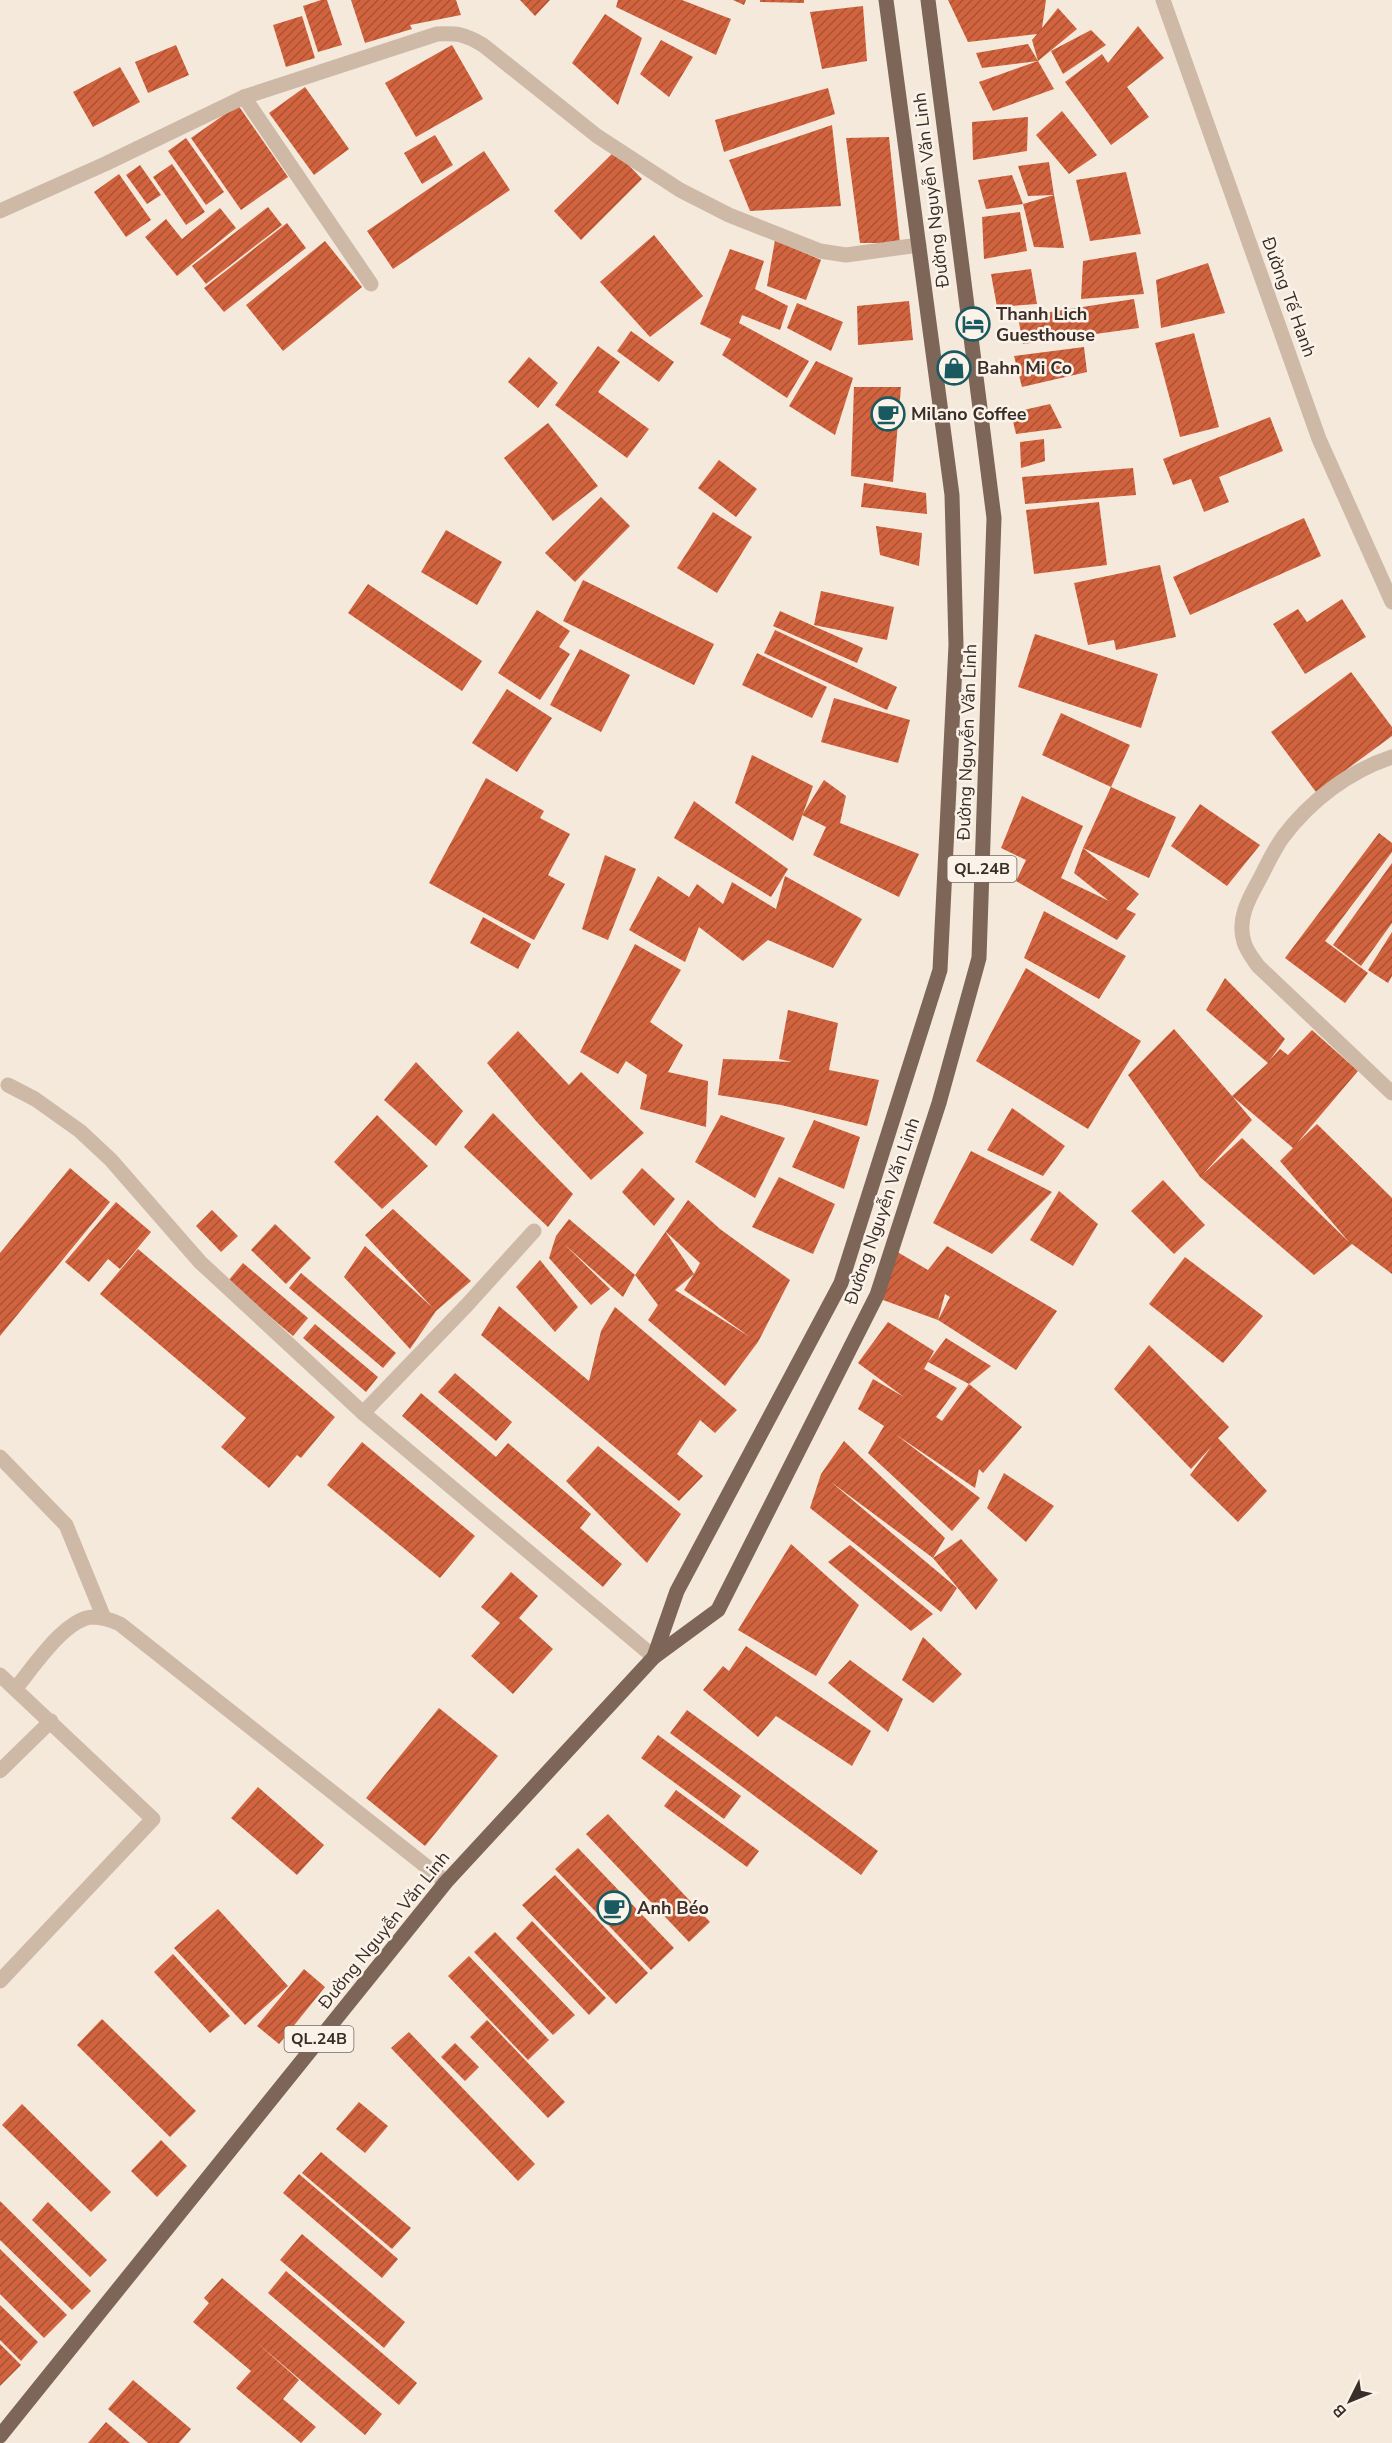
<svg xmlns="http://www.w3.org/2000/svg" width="1392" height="2443" viewBox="0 0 1392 2443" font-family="'Nunito Sans',sans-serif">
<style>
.building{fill:url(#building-hatch);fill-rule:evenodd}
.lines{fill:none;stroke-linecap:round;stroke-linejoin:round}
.service{stroke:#ceb9a7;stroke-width:15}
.minor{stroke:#ceb9a7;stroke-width:15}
.tertiary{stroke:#ceb9a7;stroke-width:15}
.primary{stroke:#7d6558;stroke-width:15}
.labels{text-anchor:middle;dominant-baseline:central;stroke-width:5;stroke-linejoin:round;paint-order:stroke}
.shield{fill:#fbf3e9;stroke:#746962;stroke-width:1.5}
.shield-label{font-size:16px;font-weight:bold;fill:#3a2e28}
.street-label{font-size:18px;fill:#3a2e28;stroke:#fbf3e9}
.poi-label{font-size:18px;font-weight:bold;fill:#3a2e28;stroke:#fbf3e9;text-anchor:start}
</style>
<defs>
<pattern id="building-hatch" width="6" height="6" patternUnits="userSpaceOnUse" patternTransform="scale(1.5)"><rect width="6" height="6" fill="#d1633e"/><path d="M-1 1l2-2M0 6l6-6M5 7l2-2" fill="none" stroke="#ab5234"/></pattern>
</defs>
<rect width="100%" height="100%" fill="#f5e9dc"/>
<g class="building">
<polygon points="321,0 327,0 342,45 318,52 303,6"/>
<polygon points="351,0 456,0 461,15 410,25 412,29 365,43"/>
<polygon points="520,0 550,0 535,16"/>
<polygon points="618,0 682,0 731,19 716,55 616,7"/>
<polygon points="733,0 746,0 744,5"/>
<polygon points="760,0 804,0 804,3 760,2"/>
<polygon points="948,0 1046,0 1042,28 1058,8 1077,29 1038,61 1032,40 1037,34 968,42"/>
<polygon points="863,6 867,61 822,69 810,12"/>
<polygon points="605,14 642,38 618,105 572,63"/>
<polygon points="302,16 315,58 286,67 273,25"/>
<polygon points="1138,26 1164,58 1127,87 1149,117 1111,145 1065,82 1102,54 1108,63"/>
<polygon points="1091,30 1106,45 1063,74 1051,51"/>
<polygon points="661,40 693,57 669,97 640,74"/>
<polygon points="1028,44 1038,61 982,68 976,53"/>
<polygon points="176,45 189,75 148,93 135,62"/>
<polygon points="452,45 483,99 416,137 385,83"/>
<polygon points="1038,61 1054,89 993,111 979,82"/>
<polygon points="120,67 140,102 93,127 73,92"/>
<polygon points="305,87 349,149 314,175 269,113"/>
<polygon points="828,88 835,114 724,152 715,120"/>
<polygon points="238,105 288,177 241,210 191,138"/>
<polygon points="1062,111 1097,155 1069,174 1036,135"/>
<polygon points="1028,117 1027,151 973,160 972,122"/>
<polygon points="832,125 841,206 750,211 729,160"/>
<polygon points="435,135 453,165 422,184 404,153"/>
<polygon points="889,137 900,243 860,243 846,138"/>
<polygon points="186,138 224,192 206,205 168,151"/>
<polygon points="484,151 510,190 393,269 367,231"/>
<polygon points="615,151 642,179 581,240 554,211"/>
<polygon points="1049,162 1054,195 1028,196 1018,166"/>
<polygon points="172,164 205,212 186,225 153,177"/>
<polygon points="140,165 161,195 147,204 126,175"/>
<polygon points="1126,172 1141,234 1090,241 1076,180"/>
<polygon points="119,174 151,220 126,237 94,192"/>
<polygon points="1012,175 1023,204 986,209 978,180"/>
<polygon points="1054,195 1064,248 1034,247 1023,204"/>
<polygon points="268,207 282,225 206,284 192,266"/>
<polygon points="220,208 236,228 177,276 145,237 166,219 182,239"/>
<polygon points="1020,212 1027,251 984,259 982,217"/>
<polygon points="287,223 306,248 224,312 204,288"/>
<polygon points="654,235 703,296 650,337 600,282"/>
<polygon points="775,240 821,260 806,300 767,286"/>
<polygon points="325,241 362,287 283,351 246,305"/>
<polygon points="730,249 764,261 755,289 788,306 780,330 742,315 739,323 809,361 787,398 722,355 731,339 700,324"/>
<polygon points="1136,252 1144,294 1081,299 1083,261"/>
<polygon points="1208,263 1225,313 1161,328 1156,280"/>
<polygon points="1031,269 1037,304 997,307 991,274"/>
<polygon points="1134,299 1139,328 1023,344 1018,317"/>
<polygon points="909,301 913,340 858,345 857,306"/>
<polygon points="797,303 843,322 831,351 787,328"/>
<polygon points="631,331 674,362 659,382 617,351"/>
<polygon points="1194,333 1219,427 1180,437 1155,343"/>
<polygon points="598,346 620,362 598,392 649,429 627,458 555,405"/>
<polygon points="1084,347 1087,372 1022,387 1014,356"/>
<polygon points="529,357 558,383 538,408 508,382"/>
<polygon points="816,361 853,378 835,435 789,406"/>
<polygon points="854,387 901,387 893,482 851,476"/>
<polygon points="1050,404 1062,428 1016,434 1011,413"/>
<polygon points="1270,417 1283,451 1219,477 1229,502 1204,512 1191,479 1173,485 1163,459"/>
<polygon points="548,423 598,486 553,521 504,458"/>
<polygon points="1044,439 1045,461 1021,468 1020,442"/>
<polygon points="719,460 757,489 736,517 698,488"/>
<polygon points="1133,468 1136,495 1025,504 1022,477"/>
<polygon points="864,483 926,493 927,514 861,507"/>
<polygon points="601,497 630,526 575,582 545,553"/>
<polygon points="1099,502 1107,565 1034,574 1026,510"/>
<polygon points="713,512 752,537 717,593 677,568"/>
<polygon points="1304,518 1321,556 1190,615 1173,577"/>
<polygon points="876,526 922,533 919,566 880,555"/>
<polygon points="446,530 502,562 477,605 421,572"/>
<polygon points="1160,565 1176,637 1116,650 1114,640 1088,645 1074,583"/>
<polygon points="583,580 714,644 694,685 563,621"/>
<polygon points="368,584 482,661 462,691 348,613"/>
<polygon points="821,591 894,607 887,640 814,625"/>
<polygon points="1342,599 1366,637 1305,674 1273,624 1298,609 1307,622"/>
<polygon points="537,610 570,631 559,647 570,654 540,700 498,673"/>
<polygon points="780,611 863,648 857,663 773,626"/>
<polygon points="775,630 897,687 887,710 764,653"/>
<polygon points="1035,634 1158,674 1141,728 1018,687"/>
<polygon points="580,649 630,675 601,732 550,705"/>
<polygon points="757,653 827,687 812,718 742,685"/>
<polygon points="1351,672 1392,727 1392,736 1316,792 1271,732"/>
<polygon points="507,689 552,718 517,772 472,743"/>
<polygon points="834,698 910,720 898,763 821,742"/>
<polygon points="1061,713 1130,745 1111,787 1042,755"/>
<polygon points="752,755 813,786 793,841 735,803"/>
<polygon points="486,778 544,811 540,818 570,834 548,875 565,884 534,940 429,883"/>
<polygon points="824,780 846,796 840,823 919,854 899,897 813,855 826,827 802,815"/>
<polygon points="1111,787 1176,817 1149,878 1083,848"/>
<polygon points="1022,796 1083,826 1061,878 1109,901 1074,873 1083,848 1139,894 1126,909 1136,914 1117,940 1016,881 1026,860 1001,848"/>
<polygon points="694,801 788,869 771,897 674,838"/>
<polygon points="1200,804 1260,845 1227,886 1171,846"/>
<polygon points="1379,833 1392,843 1392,852 1325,941 1368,973 1345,1003 1285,958"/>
<polygon points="605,855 636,869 608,940 582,929"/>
<polygon points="1392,863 1392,923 1361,966 1333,945"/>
<polygon points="658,876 689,897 697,884 723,904 732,882 776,909 785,876 862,919 833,968 768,940 743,961 699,927 685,962 629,930"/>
<polygon points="1044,911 1126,956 1099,999 1024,958"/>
<polygon points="483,917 531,944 518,969 470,943"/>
<polygon points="1392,932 1392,976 1388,983 1368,970"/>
<polygon points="635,944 681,970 650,1022 683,1045 668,1072 708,1081 706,1127 640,1109 647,1075 626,1061 618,1074 580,1052"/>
<polygon points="1026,968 1141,1041 1088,1129 976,1061"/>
<path d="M1225 978 1285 1039 1270 1060 1280 1049 1288 1055 1312 1030 1358 1071 1297 1143 1317 1124 1392 1198V1274L1352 1244 1314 1275 1200 1177 1128 1075 1174 1029 1232 1096 1268 1063 1206 1010ZM1232 1096 1293 1148 1280 1161 1349 1242 1242 1138 1203 1174 1252 1120Z"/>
<polygon points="788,1010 838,1023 829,1070 879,1080 867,1126 781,1105 718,1095 723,1059 792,1062 779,1059"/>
<polygon points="518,1031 569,1085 581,1072 644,1133 591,1180 536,1121 487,1063"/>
<polygon points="416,1062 463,1111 436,1146 384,1100"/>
<polygon points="1012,1108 1065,1146 1043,1176 987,1150"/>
<polygon points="493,1113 573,1194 548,1227 464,1147"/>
<polygon points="377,1115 428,1166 382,1209 334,1162"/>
<polygon points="721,1115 785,1138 755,1198 695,1162"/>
<polygon points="814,1120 860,1137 844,1189 792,1167"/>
<polygon points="971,1151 1052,1192 992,1254 933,1223"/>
<polygon points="70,1168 110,1202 0,1336 0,1253"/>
<polygon points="642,1168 675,1199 654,1226 622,1192"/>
<polygon points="779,1177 835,1204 813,1254 752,1227"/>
<polygon points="1163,1180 1205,1225 1174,1254 1131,1211"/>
<polygon points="1059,1191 1098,1224 1073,1266 1030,1240"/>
<path d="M688 1200 720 1229 790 1280 758 1342 725 1386 648 1320 658 1305 635 1275ZM665 1231 700 1263 694 1274ZM694 1274 684 1290 750 1337 675 1290Z"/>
<polygon points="116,1202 151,1232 120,1269 108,1259 89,1282 65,1262"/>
<polygon points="393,1209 471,1281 436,1311 410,1349 344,1277 365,1246 433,1308 365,1235"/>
<polygon points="212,1210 238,1236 221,1252 196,1226"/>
<polygon points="569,1219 635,1275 623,1297 564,1244 610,1289 591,1305 549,1258 556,1236"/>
<polygon points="275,1224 311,1258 286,1284 251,1250"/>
<path d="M947 1246 1057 1311 1016 1370 938 1320 883 1300 894 1250 928 1270ZM945 1294 950 1297 938 1320Z"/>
<polygon points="138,1249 335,1417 301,1458 297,1455 269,1488 221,1447 246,1418 100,1294"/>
<polygon points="1185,1257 1263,1316 1223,1363 1149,1304"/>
<polygon points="540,1260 578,1307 555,1332 516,1287"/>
<polygon points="243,1263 308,1318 293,1336 228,1281"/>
<polygon points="301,1273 396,1353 383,1368 289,1288"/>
<polygon points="499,1306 589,1381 601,1331 615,1307 737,1410 715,1433 700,1420 677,1454 703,1476 679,1501 481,1335"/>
<path d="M888 1322 934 1351 928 1362 946 1338 991 1366 969 1384 1022 1427 983 1473 979 1469 975 1488 895 1434 980 1498 952 1531 868 1453 884 1426 858 1409 873 1379 904 1397 858 1363ZM928 1362 969 1384 942 1421 936 1417 957 1388 924 1369Z"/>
<polygon points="315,1324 378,1377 366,1392 303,1338"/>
<polygon points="1149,1345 1229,1427 1218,1438 1267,1491 1238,1522 1190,1475 1212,1446 1191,1469 1114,1389"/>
<polygon points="455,1373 512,1422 496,1441 438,1392"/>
<polygon points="421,1393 496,1457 508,1443 591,1514 580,1528 622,1564 603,1587 402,1416"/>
<polygon points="844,1441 945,1538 933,1558 831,1482 957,1588 941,1612 810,1508 821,1474"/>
<polygon points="362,1442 475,1536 440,1578 327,1485"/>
<polygon points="598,1446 681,1514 647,1563 566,1481"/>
<polygon points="1004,1473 1054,1506 1026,1542 987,1508"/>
<polygon points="961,1539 998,1580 976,1610 933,1558"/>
<polygon points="791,1544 859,1605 816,1676 738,1630"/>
<polygon points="850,1545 933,1614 911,1631 828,1562"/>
<polygon points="511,1572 538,1596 519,1618 553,1649 513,1694 471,1656 500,1623 481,1607"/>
<polygon points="923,1637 962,1674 933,1703 902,1680"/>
<polygon points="746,1646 871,1731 852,1766 776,1716 758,1737 703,1690 723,1666 729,1671"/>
<polygon points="850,1660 903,1699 888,1732 828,1683"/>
<polygon points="439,1708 498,1756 425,1846 366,1798"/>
<polygon points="687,1710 878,1851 861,1875 670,1733"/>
<polygon points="658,1735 741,1796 724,1819 641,1758"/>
<polygon points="258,1787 324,1845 297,1875 231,1818"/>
<polygon points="676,1790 759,1851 747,1867 664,1806"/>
<polygon points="608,1814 710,1922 689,1942 586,1834"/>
<polygon points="578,1848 674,1948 651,1970 555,1869"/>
<polygon points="555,1875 648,1973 616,2004 522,1905"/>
<polygon points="218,1909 288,1986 245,2025 174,1948"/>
<polygon points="532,1921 606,1998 589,2015 516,1938"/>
<polygon points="495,1932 575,2015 553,2035 474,1952"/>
<polygon points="173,1954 230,2016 210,2033 154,1972"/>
<polygon points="469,1956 549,2040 528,2060 448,1976"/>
<polygon points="304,1969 325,1987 279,2044 257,2026"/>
<polygon points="102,2019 196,2111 170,2137 77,2045"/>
<polygon points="487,2020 565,2102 548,2118 470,2037"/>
<polygon points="409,2032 535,2164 518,2181 391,2048"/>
<polygon points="455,2043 479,2067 465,2081 441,2057"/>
<polygon points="359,2102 388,2126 365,2153 336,2129"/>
<polygon points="22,2104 111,2192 91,2212 2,2125"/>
<polygon points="161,2140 187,2166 157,2197 131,2171"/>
<polygon points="321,2152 411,2228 392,2249 302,2173"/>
<polygon points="299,2174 398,2259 382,2278 283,2193"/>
<polygon points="0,2201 91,2291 72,2310 0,2240"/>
<polygon points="48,2202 107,2260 90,2277 32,2220"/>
<polygon points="302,2234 405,2322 384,2348 280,2260"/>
<polygon points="0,2249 67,2315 44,2338 0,2294"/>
<polygon points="286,2271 417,2383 399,2405 268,2293"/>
<polygon points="222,2278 382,2414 365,2435 256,2342 299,2380 283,2399 316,2427 301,2443 236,2388 251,2371 193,2322 209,2303 204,2298"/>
<polygon points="0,2305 38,2342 21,2361 0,2340"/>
<polygon points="0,2344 21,2365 0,2386"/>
<polygon points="133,2380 191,2429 179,2443 148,2443 108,2409"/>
<polygon points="106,2422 130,2443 88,2443"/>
</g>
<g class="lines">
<g class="service">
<polyline points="0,1457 66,1525 104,1618"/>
<polyline points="0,1675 153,1819 0,1981"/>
<path d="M15 1689C33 1668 65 1618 93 1617 103 1617 111 1620 120 1624L446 1882"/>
<polyline points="0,1771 51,1721"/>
</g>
<g class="minor">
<polyline points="244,97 371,284"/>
<path d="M0 211 105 164 244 97 437 34C458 33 464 34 483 45L597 136 680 190 729 215 820 251 846 255 919 245"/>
<path d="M1392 757C1349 771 1310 801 1283 837 1273 851 1266 867 1258 882 1248 900 1237 920 1244 942 1246 950 1253 959 1258 966L1392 1093"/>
<polyline points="8,1085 35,1099 80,1131 111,1160 200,1262 363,1413 654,1657"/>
<polyline points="363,1413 467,1305 534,1231"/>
</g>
<polyline class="tertiary" points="1163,0 1319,439 1392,602"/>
<g class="primary">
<polyline points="654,1657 677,1591 841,1283 940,970 956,645 952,495 886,0"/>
<polyline points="0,2436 446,1882 654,1657 718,1610 877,1295 939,1103 979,958 994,518 928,0"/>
</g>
</g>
<defs>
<symbol id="hotel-ring" viewBox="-11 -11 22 22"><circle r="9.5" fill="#fbf3e9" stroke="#195a60" stroke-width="1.5"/><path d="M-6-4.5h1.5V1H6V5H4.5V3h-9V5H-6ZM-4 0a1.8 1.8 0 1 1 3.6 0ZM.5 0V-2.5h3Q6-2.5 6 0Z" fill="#195a60"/></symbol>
<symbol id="shop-ring" viewBox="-11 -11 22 22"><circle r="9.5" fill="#fbf3e9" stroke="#195a60" stroke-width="1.5"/><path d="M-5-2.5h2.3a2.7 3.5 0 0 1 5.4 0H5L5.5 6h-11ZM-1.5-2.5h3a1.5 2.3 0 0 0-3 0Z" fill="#195a60"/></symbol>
<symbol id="cafe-ring" viewBox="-11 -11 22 22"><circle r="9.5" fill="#fbf3e9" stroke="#195a60" stroke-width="1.5"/><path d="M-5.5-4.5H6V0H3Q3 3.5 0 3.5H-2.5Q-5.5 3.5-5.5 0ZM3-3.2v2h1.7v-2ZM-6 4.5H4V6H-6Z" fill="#195a60"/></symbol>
</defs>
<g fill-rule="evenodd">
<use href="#hotel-ring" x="954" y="305" width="38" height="38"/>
<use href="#shop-ring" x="935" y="349" width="38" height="38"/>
<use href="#cafe-ring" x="869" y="395" width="38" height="38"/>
<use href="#cafe-ring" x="595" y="1889" width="38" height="38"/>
</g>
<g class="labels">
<g class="shield">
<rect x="947.5" y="856" width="69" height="26" rx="4.5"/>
<rect x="284.5" y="2026" width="69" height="26" rx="4.5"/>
</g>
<g class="shield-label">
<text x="982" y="869">QL.24B</text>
<text x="319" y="2039">QL.24B</text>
</g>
<g class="street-label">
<text transform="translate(931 190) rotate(-97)">Đường Nguyễn Văn Linh</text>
<text transform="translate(1289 297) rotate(70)">Đường Tế Hanh</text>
<text transform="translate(967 742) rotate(-88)">Đường Nguyễn Văn Linh</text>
<text transform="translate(882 1211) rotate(-71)">Đường Nguyễn Văn Linh</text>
<text transform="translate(384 1930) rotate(-51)">Đường Nguyễn Văn Linh</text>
</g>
<g class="poi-label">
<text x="996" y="314">Thanh Lich<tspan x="996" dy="21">Guesthouse</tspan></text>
<text x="977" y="368">Bahn Mi Co</text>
<text x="911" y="414">Milano Coffee</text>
<text x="637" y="1908">Anh Béo</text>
</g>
</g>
<g transform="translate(1350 2401) rotate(227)" stroke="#fbf3e9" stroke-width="4.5" paint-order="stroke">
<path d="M0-4.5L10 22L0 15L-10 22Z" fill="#3a2e28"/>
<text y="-9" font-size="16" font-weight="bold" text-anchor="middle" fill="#3a2e28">B</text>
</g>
</svg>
